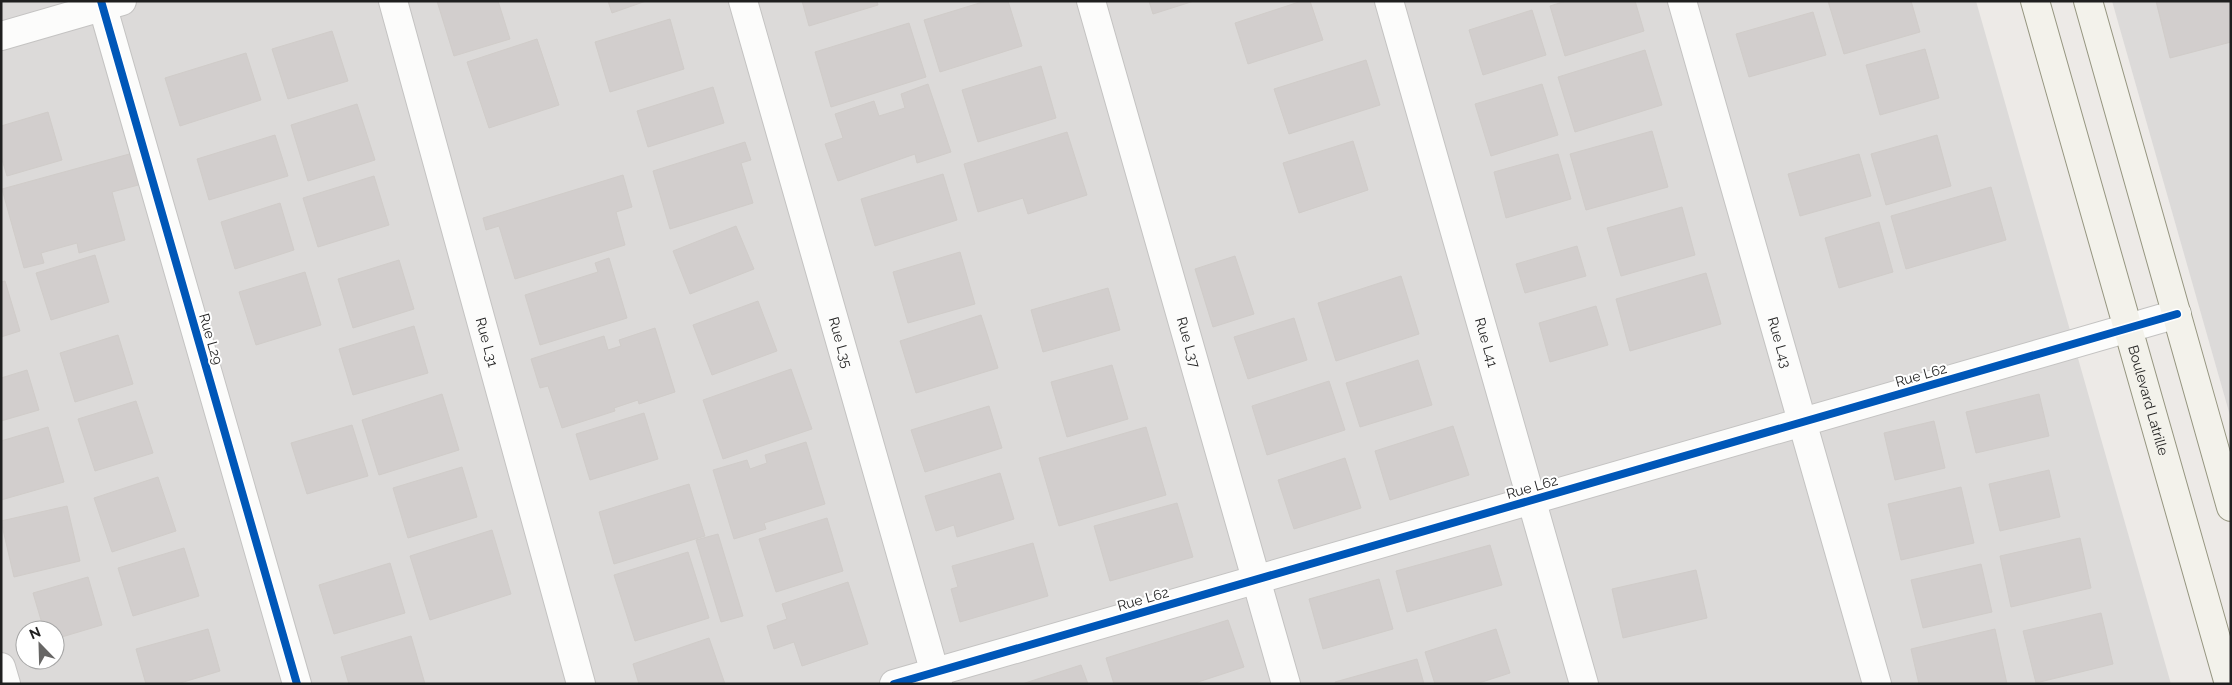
<svg xmlns="http://www.w3.org/2000/svg" width="2232" height="685" viewBox="0 0 2232 685" font-family="Raleway,sans-serif">
<style>
.residential{fill:#dcdad9;fill-rule:evenodd}
.building{fill:#d2cecd;stroke:#d0ccc9}
.lines{fill:none;stroke-linecap:round;stroke-linejoin:round}
.street-casing{stroke:#c4c3c2;stroke-width:30}
.secondary-casing{stroke:#969680;stroke-width:30}
.street{stroke:#fcfcfb;stroke-width:28}
.secondary{stroke:#f3f2eb;stroke-width:28}
.cycleway-casing{stroke:#fff;stroke-width:11}
.cycleway{stroke:#0057b8;stroke-width:8}
.labels{text-anchor:middle;dominant-baseline:central;stroke-width:4;stroke-linejoin:round;paint-order:stroke}
.street-label{font-size:14px;fill:#1f1f1f;stroke:#fff}
</style>
<rect width="100%" height="100%" fill="#edeae7"/>
<g class="residential">
<path d="M1 1H1976L2171 684H1ZM25 630H55V660H25Z"/>
<polygon points="2112,1 2231,1 2231,419"/>
</g>
<g class="building">
<polygon points="437,1 498,1 510,39 454,56"/>
<polygon points="608,1 646,1 612,13"/>
<polygon points="802,1 877,1 878,5 809,26"/>
<polygon points="986,1 1008,1 1022,46 940,72 924,20"/>
<polygon points="1149,1 1194,1 1153,14"/>
<polygon points="1302,1 1310,1 1323,40 1248,64 1235,23"/>
<polygon points="1566,1 1635,1 1644,31 1565,56 1550,6"/>
<polygon points="1828,1 1911,1 1920,32 1844,54"/>
<polygon points="2156,1 2231,1 2231,42 2170,58"/>
<polygon points="1532,10 1546,55 1483,75 1469,30"/>
<polygon points="1813,12 1826,55 1749,77 1736,34"/>
<polygon points="670,19 684,69 610,92 595,42"/>
<polygon points="909,23 926,77 831,107 815,52"/>
<polygon points="332,31 348,81 288,99 272,49"/>
<polygon points="537,39 559,105 489,128 467,62"/>
<polygon points="1925,49 1939,98 1880,115 1866,65"/>
<polygon points="1645,50 1662,105 1575,132 1558,77"/>
<polygon points="246,53 261,100 180,126 165,78"/>
<polygon points="1366,60 1380,105 1289,134 1274,89"/>
<polygon points="1041,66 1056,118 978,142 962,90"/>
<polygon points="928,84 951,152 917,163 915,154 838,181 825,144 843,138 835,114 874,101 879,116 905,108 901,94"/>
<polygon points="1542,84 1558,135 1491,156 1475,104"/>
<polygon points="713,87 724,123 648,147 637,111"/>
<polygon points="357,104 375,160 308,181 291,125"/>
<polygon points="48,112 62,160 7,176 1,156 1,126"/>
<polygon points="1652,131 1668,187 1586,210 1570,154"/>
<polygon points="1067,132 1087,195 1028,214 1023,198 978,212 964,164"/>
<polygon points="275,135 288,176 209,200 197,159"/>
<polygon points="1937,135 1951,186 1886,205 1871,154"/>
<polygon points="1353,141 1368,190 1299,213 1283,163"/>
<polygon points="745,142 751,160 741,163 753,203 670,229 653,171"/>
<polygon points="133,153 142,184 112,192 125,240 79,253 77,243 41,253 44,263 24,268 2,189"/>
<polygon points="1558,154 1571,199 1506,218 1494,172"/>
<polygon points="1859,154 1871,196 1800,216 1788,174"/>
<polygon points="943,174 957,220 875,246 861,199"/>
<polygon points="623,175 632,207 616,212 625,245 515,279 499,226 486,230 483,218"/>
<polygon points="374,176 389,225 318,247 303,198"/>
<polygon points="1991,187 2006,240 1906,269 1891,216"/>
<polygon points="280,203 294,250 235,269 221,222"/>
<polygon points="1682,207 1695,255 1621,276 1607,228"/>
<polygon points="1879,222 1893,272 1839,288 1825,238"/>
<polygon points="736,226 754,269 690,294 673,251"/>
<polygon points="1577,246 1586,276 1525,293 1516,264"/>
<polygon points="960,252 975,304 908,323 893,272"/>
<polygon points="95,255 109,302 51,320 36,273"/>
<polygon points="1235,256 1254,314 1213,327 1195,269"/>
<polygon points="609,258 627,318 540,345 525,295 598,272 595,263"/>
<polygon points="399,260 414,309 353,328 338,279"/>
<polygon points="305,272 321,325 256,345 239,292"/>
<polygon points="1706,273 1721,324 1630,351 1616,299"/>
<polygon points="1401,276 1419,334 1336,361 1318,303"/>
<polygon points="5,281 20,331 1,337 1,282"/>
<polygon points="1108,288 1120,330 1043,352 1031,310"/>
<polygon points="758,301 777,351 712,375 693,325"/>
<polygon points="1596,306 1608,345 1550,362 1539,323"/>
<polygon points="981,315 998,368 916,393 900,341"/>
<polygon points="1294,318 1307,360 1248,379 1234,337"/>
<polygon points="414,326 428,373 353,395 339,349"/>
<polygon points="655,328 675,392 639,404 638,400 614,408 615,411 562,428 548,386 540,388 531,359 604,336 608,350 621,346 619,340"/>
<polygon points="118,335 133,384 75,402 60,353"/>
<polygon points="1418,360 1432,405 1360,427 1346,383"/>
<polygon points="1112,365 1128,419 1067,437 1051,382"/>
<polygon points="791,369 812,429 723,459 703,400"/>
<polygon points="27,370 39,410 1,421 1,378"/>
<polygon points="1329,381 1345,430 1267,455 1252,406"/>
<polygon points="442,394 459,450 379,475 362,420"/>
<polygon points="2039,394 2049,436 1976,453 1966,412"/>
<polygon points="136,401 153,453 95,471 78,419"/>
<polygon points="989,406 1002,448 925,472 911,430"/>
<polygon points="644,413 658,459 590,480 576,434"/>
<polygon points="1934,421 1945,468 1895,480 1884,433"/>
<polygon points="352,425 368,476 307,494 291,443"/>
<polygon points="1453,426 1469,475 1390,500 1375,451"/>
<polygon points="48,427 64,482 1,500 1,441"/>
<polygon points="1146,427 1166,495 1059,526 1039,458"/>
<polygon points="806,442 825,504 764,523 766,529 734,539 713,470 747,460 750,469 767,463 765,455"/>
<polygon points="1345,458 1361,508 1294,529 1278,480"/>
<polygon points="462,467 477,517 408,538 393,488"/>
<polygon points="2049,470 2060,517 2000,531 1989,484"/>
<polygon points="1000,473 1014,519 957,537 954,525 936,531 925,496"/>
<polygon points="158,477 176,531 112,552 94,498"/>
<polygon points="689,484 705,536 614,564 599,512"/>
<polygon points="1961,487 1974,543 1901,560 1888,504"/>
<polygon points="1177,503 1193,557 1110,581 1094,526"/>
<polygon points="67,506 80,561 14,577 1,521"/>
<polygon points="827,518 843,571 776,592 759,539"/>
<polygon points="492,530 511,594 430,620 410,556"/>
<polygon points="718,534 743,616 721,622 696,540"/>
<polygon points="2080,538 2091,588 2011,607 2000,556"/>
<polygon points="1033,543 1048,596 960,622 951,589 958,587 952,566"/>
<polygon points="1490,545 1502,585 1407,612 1396,571"/>
<polygon points="184,548 199,596 133,616 118,568"/>
<polygon points="688,552 709,618 635,641 614,575"/>
<polygon points="390,563 405,613 334,634 319,585"/>
<polygon points="1981,564 1992,612 1923,628 1911,580"/>
<polygon points="1696,570 1707,618 1623,638 1612,589"/>
<polygon points="88,577 102,625 55,639 55,630 44,630 33,593"/>
<polygon points="1379,579 1393,629 1323,649 1309,599"/>
<polygon points="848,582 868,644 802,666 794,642 774,649 767,626 787,619 782,604"/>
<polygon points="2101,613 2113,664 2036,683 2023,631"/>
<polygon points="1228,620 1244,667 1192,684 1114,684 1106,658"/>
<polygon points="208,629 220,671 177,684 146,684 136,649"/>
<polygon points="1496,629 1510,673 1476,684 1435,684 1425,652"/>
<polygon points="1995,629 2007,684 1919,684 1911,649"/>
<polygon points="411,636 425,684 349,684 341,657"/>
<polygon points="709,638 725,684 639,684 633,664"/>
<polygon points="1417,659 1424,684 1335,684 1335,682"/>
<polygon points="1081,665 1088,684 1022,684"/>
</g>
<g class="lines">
<defs>
<g id="street">
<polyline points="101,1 297,684"/>
<path id="s1" d="M393 1 581 684"/>
<path id="s2" d="M743 1 938 684"/>
<path id="s3" d="M1091 1 1286 684"/>
<path id="s4" d="M1389 1 1584 684"/>
<path id="s5" d="M1682 1 1877 684"/>
<polyline points="1,36 122,1"/>
<polyline points="1,667 6,684"/>
<polyline points="894,684 2177,314"/>
</g>
<g id="secondary">
<path id="s6" d="M2035 1 2229 684"/>
<polyline points="2088,1 2231,507"/>
</g>
</defs>
<use href="#street" class="street-casing"/>
<use href="#secondary" class="secondary-casing"/>
<use href="#street" class="street"/>
<use href="#secondary" class="secondary"/>
<defs>
<g id="cycleway">
<polyline points="101,1 297,684"/>
<polyline points="894,684 2177,314"/>
</g>
</defs>
<use href="#cycleway" class="cycleway-casing"/>
<use href="#cycleway" class="cycleway"/>
</g>
<g class="labels">
<g class="street-label">
<text transform="translate(211 339) rotate(74)">Rue L29</text>
<text stroke="none"><textPath href="#s1" startOffset="354">Rue L31</textPath></text>
<text stroke="none"><textPath href="#s3" startOffset="355">Rue L37</textPath></text>
<text stroke="none"><textPath href="#s5" startOffset="355">Rue L43</textPath></text>
<text stroke="none"><textPath href="#s2" startOffset="355">Rue L35</textPath></text>
<text stroke="none"><textPath href="#s4" startOffset="355">Rue L41</textPath></text>
<text transform="translate(1921 375) rotate(-16)">Rue L62</text>
<text stroke="none"><textPath href="#s6" startOffset="415">Boulevard Latrille</textPath></text>
<text transform="translate(1532 487) rotate(-16)">Rue L62</text>
<text transform="translate(1143 599) rotate(-16)">Rue L62</text>
</g>
</g>
<rect width="2232" height="685" fill="none" stroke="#1f1f1f" stroke-width="5"/>
<g transform="translate(40 645) rotate(337)"><circle r="24" fill="#ffffff" stroke="#a5a5a5"/>
<path d="M0-4L9 19L0 12L-9 19Z" fill="#676665"/>
<text y="-8" font-size="14" font-weight="bold" text-anchor="middle" fill="#1f1f1f">N</text>
</g>
</svg>
